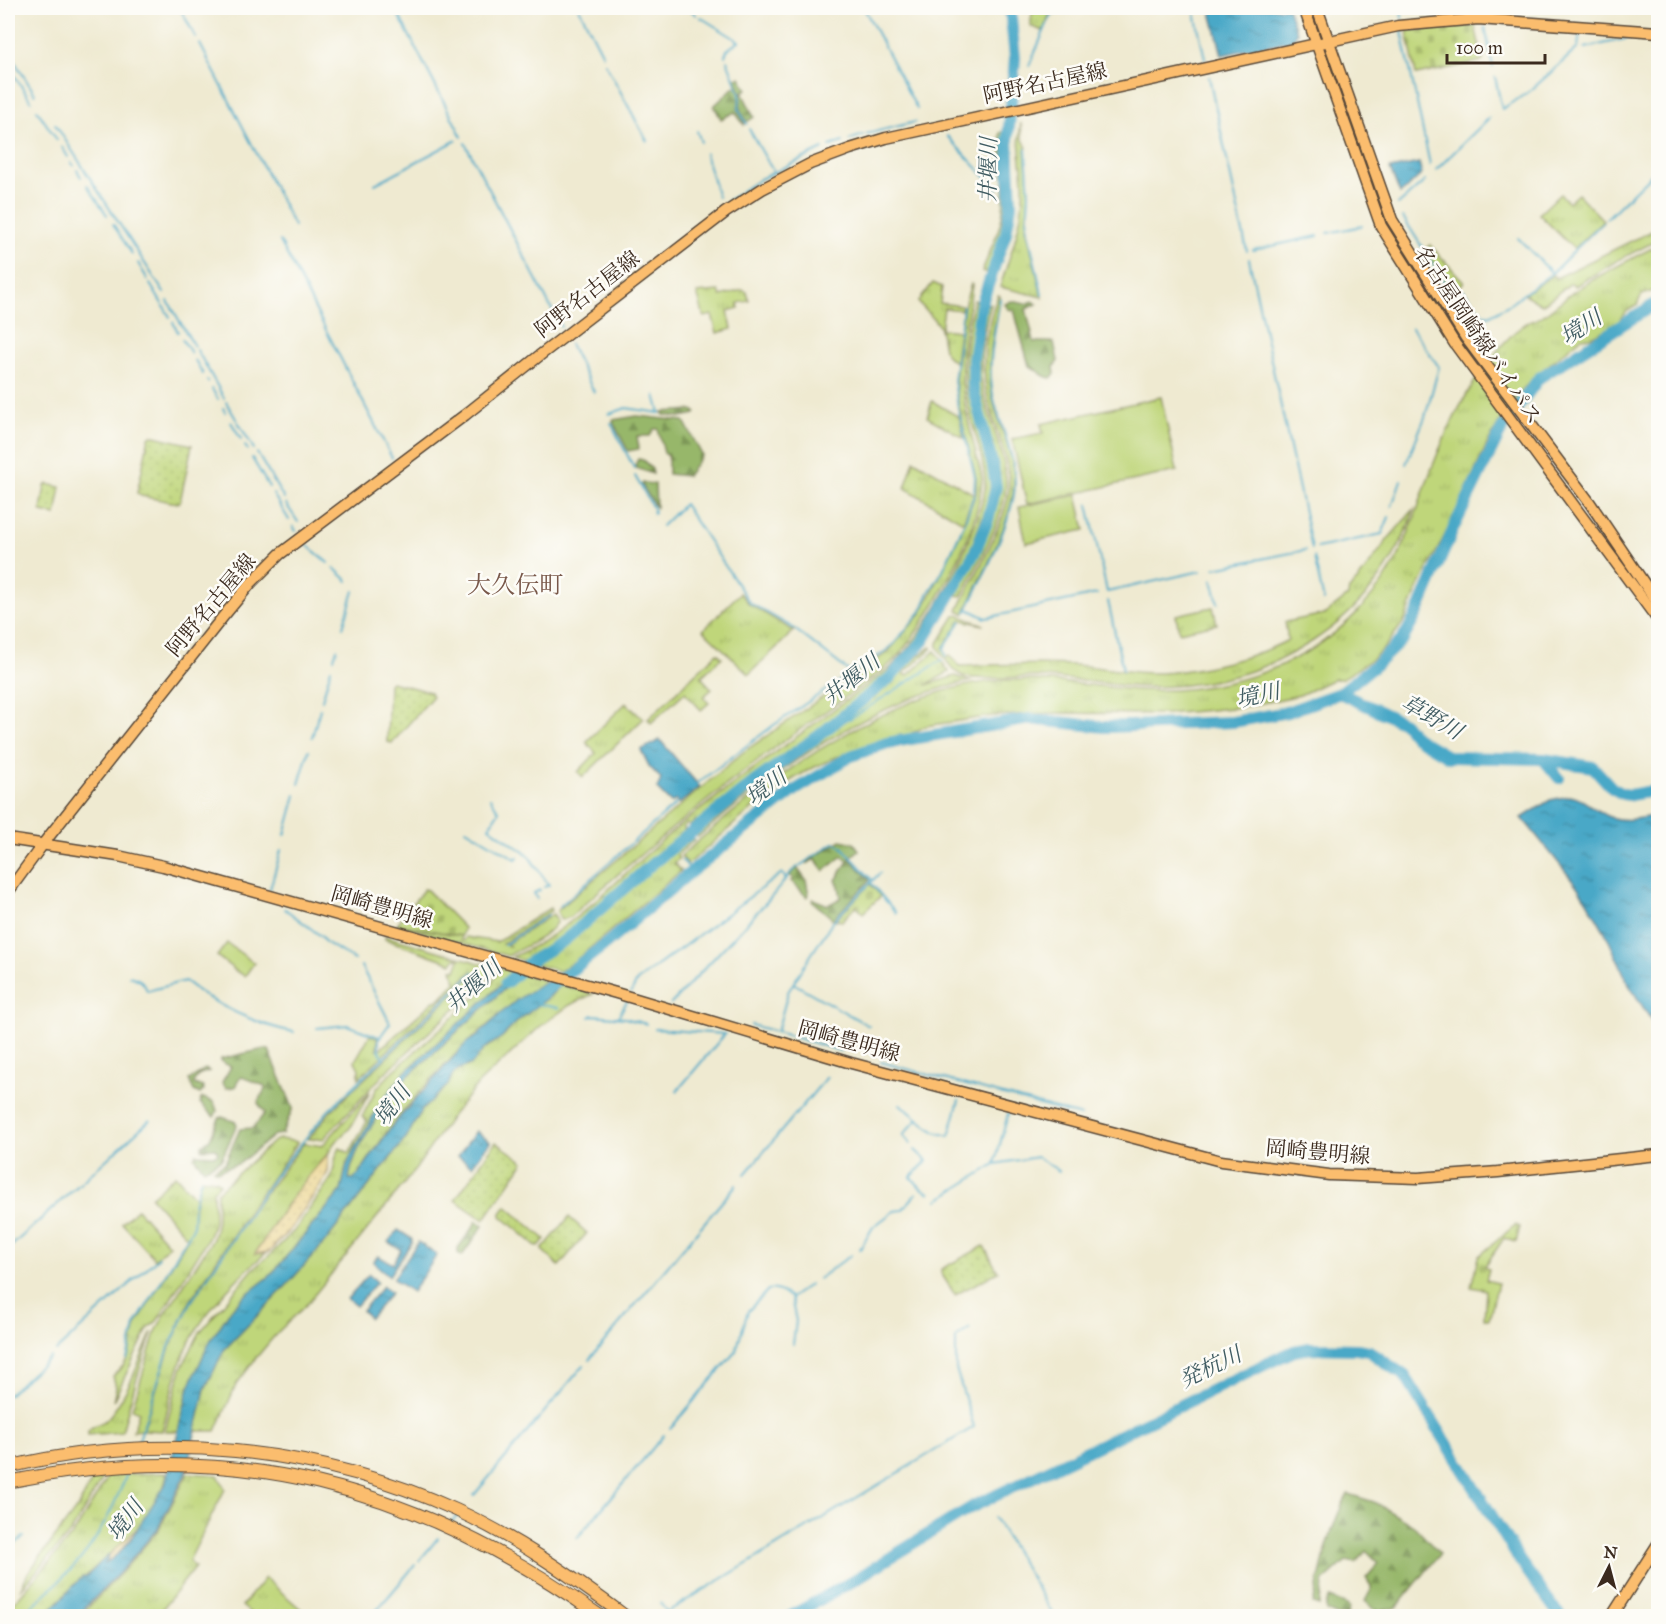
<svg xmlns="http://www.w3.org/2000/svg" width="1666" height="1624" viewBox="0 0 1666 1624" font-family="'IM FELL Great Primer','Noto Serif JP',serif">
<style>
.grass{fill:url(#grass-tufts);stroke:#7d804c;stroke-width:1.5}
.forest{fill:url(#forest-firs);stroke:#697044;stroke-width:1.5}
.sand{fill:url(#sand-dots);stroke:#94825e;stroke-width:1.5}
.cemetery{fill:url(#cemetery-stones);stroke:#7d804c;stroke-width:1.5}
.park{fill:url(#park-dots);stroke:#7d804c;stroke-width:1.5}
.pitch{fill:#bfd67a;stroke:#7d804c;stroke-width:1.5}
.water{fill:url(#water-ripples);stroke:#426972;stroke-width:1.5}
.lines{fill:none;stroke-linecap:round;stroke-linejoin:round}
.stream{stroke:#48a8c7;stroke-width:2}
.river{stroke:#48a8c7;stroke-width:12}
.major-casing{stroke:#564739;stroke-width:13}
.highway-casing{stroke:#564739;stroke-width:14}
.major{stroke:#fbbd6e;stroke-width:10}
.highway{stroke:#fbbd6e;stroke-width:12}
.labels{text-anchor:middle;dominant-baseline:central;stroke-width:5;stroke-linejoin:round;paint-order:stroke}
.street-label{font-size:21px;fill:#3b2a1e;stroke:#fdfcf7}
.water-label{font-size:22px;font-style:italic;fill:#405c62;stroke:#fdfcf7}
.quarter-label{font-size:24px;fill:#79584a;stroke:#fdfcf7}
</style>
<defs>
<pattern id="grass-tufts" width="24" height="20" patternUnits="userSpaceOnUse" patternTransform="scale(1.5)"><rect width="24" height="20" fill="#bfd67a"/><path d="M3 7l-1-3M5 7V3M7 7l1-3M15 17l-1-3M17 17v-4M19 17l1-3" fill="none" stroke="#a5b869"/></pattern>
<pattern id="forest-firs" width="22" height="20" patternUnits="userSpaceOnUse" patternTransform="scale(1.5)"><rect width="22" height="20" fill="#97b76a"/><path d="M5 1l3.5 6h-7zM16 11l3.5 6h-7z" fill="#7c9557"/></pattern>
<pattern id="sand-dots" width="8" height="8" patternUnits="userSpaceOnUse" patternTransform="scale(1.5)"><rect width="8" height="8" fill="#eeda9e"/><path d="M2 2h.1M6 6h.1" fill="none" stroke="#cdbb88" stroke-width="1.8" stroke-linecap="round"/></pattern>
<pattern id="cemetery-stones" width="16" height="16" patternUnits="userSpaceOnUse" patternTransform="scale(1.5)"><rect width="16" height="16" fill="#bfd67a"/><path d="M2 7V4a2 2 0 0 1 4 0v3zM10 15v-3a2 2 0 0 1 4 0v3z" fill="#a5b869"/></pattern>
<pattern id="park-dots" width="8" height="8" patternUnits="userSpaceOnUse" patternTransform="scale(1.5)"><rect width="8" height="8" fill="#bfd67a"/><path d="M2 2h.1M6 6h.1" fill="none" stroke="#a5b869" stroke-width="1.8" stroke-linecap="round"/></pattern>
<pattern id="water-ripples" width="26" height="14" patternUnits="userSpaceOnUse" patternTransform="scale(1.5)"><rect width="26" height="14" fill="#48a8c7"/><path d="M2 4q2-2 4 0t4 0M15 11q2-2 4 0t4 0" fill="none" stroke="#3d89a1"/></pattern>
</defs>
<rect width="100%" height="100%" fill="#fdfcf7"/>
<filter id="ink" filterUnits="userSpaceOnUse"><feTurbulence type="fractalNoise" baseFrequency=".0167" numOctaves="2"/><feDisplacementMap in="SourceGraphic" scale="12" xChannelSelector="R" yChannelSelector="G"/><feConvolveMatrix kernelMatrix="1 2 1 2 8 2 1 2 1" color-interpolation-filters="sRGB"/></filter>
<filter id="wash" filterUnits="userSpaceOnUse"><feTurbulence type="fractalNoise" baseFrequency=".008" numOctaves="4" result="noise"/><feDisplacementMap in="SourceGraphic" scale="24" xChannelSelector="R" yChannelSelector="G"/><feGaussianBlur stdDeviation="1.35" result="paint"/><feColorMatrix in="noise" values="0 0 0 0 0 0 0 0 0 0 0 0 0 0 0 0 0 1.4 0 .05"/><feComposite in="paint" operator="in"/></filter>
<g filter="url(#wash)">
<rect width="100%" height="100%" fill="#efead1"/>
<g class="grass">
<polygon points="1033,8 1060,9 1061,12 1050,14 1043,31 1030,26"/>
<path d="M1021 123 1022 137 1027 148 1025 149 1029 195 1026 227 1042 297 1000 287C1009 258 1021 228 1023 197 1025 172 1016 148 1021 123Z"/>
<path d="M1006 131 1010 190 1006 192 1010 193C1009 219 1002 250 988 273L982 271C989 253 998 236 1002 217 1007 189 1002 161 1000 133Z"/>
<polygon points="1560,194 1569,202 1578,194 1603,220 1574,249 1539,214"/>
<polygon points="1658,228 1658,240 1620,259 1575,286 1571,283 1542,305 1524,294 1553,275 1556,278"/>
<polygon points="1430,245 1464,282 1453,292 1424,250"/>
<path d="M1658 245V289L1642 295 1638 302V305L1627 311 1618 323 1591 337 1581 338 1540 372 1522 390 1504 415 1488 442 1452 521 1417 590 1405 620 1385 647 1372 659 1342 679H1334L1300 695 1243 707 1167 714 1053 713 991 716 926 726 908 735H900C868 746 835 756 805 772 762 796 725 833 688 864L681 856C766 781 887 688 1004 680 1050 678 1096 687 1141 690 1198 693 1260 680 1309 651 1345 629 1379 594 1398 557 1409 534 1417 511 1425 487 1440 444 1459 402 1486 365 1497 351 1510 334 1525 324 1530 321 1536 320 1542 316 1554 308 1564 298 1576 290 1602 273 1631 259 1658 245Z"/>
<path d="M933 283 942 287 940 303 962 306 961 310 944 308 941 329 959 331 955 362C940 354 944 341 940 329 937 320 924 309 918 302Z"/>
<path d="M971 284 972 285C969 312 962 340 962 368 961 405 974 442 982 478 980 531 928 625 891 663 882 671 872 678 862 685 837 704 810 722 784 741 710 796 638 855 570 917L561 920 557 911 742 753 888 652 922 612 958 539 976 493V478L959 408 955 381 964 306Z"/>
<polygon points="742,290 747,292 749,301 738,303 739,308 728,311 732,329 717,333 712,315 705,317 703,314 697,293 719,291 721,296"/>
<path d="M998 295 1000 296C994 328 986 363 992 396 997 424 1016 457 1014 485 1012 522 980 579 964 614L958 610C973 579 1008 519 1009 487 1010 457 994 428 988 399 980 365 986 327 998 295Z"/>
<path d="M974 300 979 302V304L971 362V384L991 482 989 501 970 550 951 589 922 639 900 664 834 720 697 822 695 821 690 826 687 824 683 827 685 830 680 835 681 837 571 932 527 962 512 957C575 930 620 875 672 832 743 774 818 722 891 667 930 627 957 573 976 521 980 508 986 495 985 481 984 454 971 427 967 400 961 367 966 332 974 300Z"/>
<path d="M991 304C982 333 977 371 985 400 992 427 1006 457 1006 485 1005 518 976 567 962 596L955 595C970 566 997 522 999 490 1002 456 981 424 976 391 972 364 979 332 984 305Z"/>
<polygon points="932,401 959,417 964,438 927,417"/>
<polygon points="914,460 974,494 963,522 905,488"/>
<path d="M1415 508C1375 626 1269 687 1147 687 1112 686 1077 679 1042 677 1021 675 978 683 961 675 952 671 942 655 938 647V643L955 616 958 615 984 625 961 620 943 648 947 657 950 655 959 666C998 665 1036 663 1074 665 1103 667 1132 674 1161 673 1199 671 1255 658 1288 640L1285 622 1325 614 1348 596 1349 589 1359 579 1388 539Z"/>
<polygon points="740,593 749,604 794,631 749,674 703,630"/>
<polygon points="1213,607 1217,624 1179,632 1176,615"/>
<path d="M931 647V649L905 672V675H908L935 651 949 672 926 685 955 676 970 681C867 703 777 769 698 837L697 835 700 826C761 780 824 736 883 689 900 675 913 657 931 647Z"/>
<polygon points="717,653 722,657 701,677 712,689 703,697 709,703 701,710 685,692 651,723 648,719"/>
<polygon points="626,703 643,719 583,777 578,772 596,753 586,742"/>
<polygon points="692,839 694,840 677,855 679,859 674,863 681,871 576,960 560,971 533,964 569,939 684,840"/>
<path d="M550 908 551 911 502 944 509 946 507 944 553 914 557 921C548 938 524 946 508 956L396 925 462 936 461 940 464 941 466 937 497 942Z"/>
<polygon points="385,936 494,967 490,976 385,1073 323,1139 308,1139 330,1112 475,973 472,971 359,1078 359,1069 355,1061 370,1035 378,1038 377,1049 380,1049 434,1001 438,1000 456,982 452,969 456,970 460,959 456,958 452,963 385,939"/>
<polygon points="501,968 515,972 404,1073 380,1104 350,1157 346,1167 341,1191 270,1276 243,1297 231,1310 210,1341 189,1387 178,1431 165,1431 181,1369 200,1332 254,1268 270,1255 295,1230 332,1177 336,1156 340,1148 349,1153 367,1121 362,1117 377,1088 390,1074 490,984"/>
<path d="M521 974 546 981C488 1019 436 1070 392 1125 380 1141 370 1158 358 1175L353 1179H349C352 1148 387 1100 407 1077Z"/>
<polygon points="561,985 593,994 570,1005 542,1025 480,1082 453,1114 415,1170 354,1246 307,1304 277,1333 256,1358 236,1385 216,1431 195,1431 205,1389 224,1350 285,1287 325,1242 406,1138 422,1110 448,1085 453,1074 457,1070 472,1064 484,1049 502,1037 519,1020 548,998"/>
<path d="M370 1092 350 1128 334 1143 328 1154 313 1170 285 1207 256 1253H266C234 1280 200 1316 184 1354 173 1378 169 1406 162 1431L143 1430 170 1347 191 1303 255 1206 304 1143 322 1146Z"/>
<polygon points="280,1139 298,1142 254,1203 190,1301 169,1347 142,1430 133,1431 139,1412 132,1409 154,1336 163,1317 213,1239 217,1221 217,1192 274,1141"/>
<polygon points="175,1175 195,1197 193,1228 195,1205 201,1178 215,1180 220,1183 213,1191 214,1221 209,1237 157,1321 148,1329 113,1401 116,1387 113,1376 123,1366 128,1358 136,1325 188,1238 151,1197"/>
<polygon points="137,1209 169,1245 155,1259 122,1223"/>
<path d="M152 1332 135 1384 122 1432 88 1435V1431C93 1424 101 1425 107 1419 128 1396 139 1360 152 1332Z"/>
<path d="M167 1473C160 1518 116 1547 85 1577H82L45 1616H8V1607L19 1597 74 1533 109 1475Z"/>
<polygon points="188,1473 218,1475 225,1489 189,1561 195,1567 163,1608 161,1616 80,1616 123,1571 159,1529"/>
<polygon points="104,1476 71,1532 20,1590 28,1573 78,1507 94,1477"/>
<polygon points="265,1578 302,1610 297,1616 254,1616 242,1606"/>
</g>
<g class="forest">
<polygon points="740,77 747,89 742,92 754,117 747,122 740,110 741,93 735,78"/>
<polygon points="734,87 737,87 740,94 738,110 745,123 744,125 735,112 721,119 714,106"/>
<path d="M1011 301 1026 304 1032 301 1037 304 1026 309 1034 342H1054L1058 361 1054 367 1055 374 1051 378C1041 377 1038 369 1029 366L1014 310 1008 309 1005 304Z"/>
<polygon points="693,410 696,412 695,414 680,417 664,415 662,412"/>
<polygon points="637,416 684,421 702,455 687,476 668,474 668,456 664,453 658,429 654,429 650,436 637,436 639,449 628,451 613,422 613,420"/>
<polygon points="638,459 643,460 652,469 653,474 636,468 635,465"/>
<polygon points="643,483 655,484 656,508 642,485"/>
<polygon points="841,840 854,843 859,850 850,858 870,880 833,919 812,901 813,899 828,905 841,898 839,886 836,880 848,861 842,856 824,871 815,859 807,864 806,862"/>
<polygon points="797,868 806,880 809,895 807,897 791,881 793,878 789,875"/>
<polygon points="264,1049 269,1050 293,1108 282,1134 274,1135 240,1163 217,1171 214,1169 225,1163 240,1129 253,1128 265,1113 258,1103 265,1089 265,1086 242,1077 238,1080 235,1087 226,1088 222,1082 231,1067 220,1061 221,1059"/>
<polygon points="205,1069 209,1071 200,1074 194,1081 194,1084 203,1087 204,1090 200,1094 194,1091 189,1080"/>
<polygon points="203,1098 214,1102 217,1111 214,1117 200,1103 201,1099"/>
<polygon points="222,1117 236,1122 237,1125 221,1160 204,1169 194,1157 196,1154 215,1155 218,1153 216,1148 202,1149 202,1145 210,1139 219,1118"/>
<polygon points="477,1221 483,1226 462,1256 458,1253 458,1248"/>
<path d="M1348 1494 1374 1502 1414 1526 1440 1554 1396 1608 1377 1611 1365 1601 1372 1588 1366 1578 1379 1563 1367 1551 1356 1563 1346 1561 1324 1581 1319 1606 1313 1604C1322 1567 1329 1527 1348 1494Z"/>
<polygon points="1330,1598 1347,1605 1349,1608 1347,1615 1338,1616 1326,1611 1326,1604"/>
</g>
<g class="sand">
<path d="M328 1154V1171L324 1180 292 1227 269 1252 255 1254C277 1219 299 1184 328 1154Z"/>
<polygon points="143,1523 120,1552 104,1565 110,1554"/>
</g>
<g class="cemetery">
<polygon points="1456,26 1475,26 1483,61 1416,75 1407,31"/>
<polygon points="870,884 881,896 863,913 856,906 842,921 836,920"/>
<polygon points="424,889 427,890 464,928 462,936 397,924"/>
<polygon points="1515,1225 1520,1227 1516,1242 1504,1238 1485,1266 1489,1269 1486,1280 1498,1283 1489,1319 1484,1319 1486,1290 1471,1287 1478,1257"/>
</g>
<g class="park">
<polygon points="151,435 192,445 180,502 177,503 141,496 137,493 149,437"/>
<polygon points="47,484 61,487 56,515 42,512 41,510 45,486"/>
<polygon points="391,682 430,692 432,697 392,743 387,742 389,684"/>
<polygon points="496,1142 524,1162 484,1220 455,1200"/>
<polygon points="506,1206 545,1239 539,1246 536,1246 501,1216 501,1213"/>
<polygon points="569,1217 587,1233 559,1266 542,1250"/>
<polygon points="984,1246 998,1272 955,1295 941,1273 941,1269"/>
</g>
<g class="pitch">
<polygon points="1161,397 1177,471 1027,504 1012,439 1043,433 1041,424"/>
<polygon points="1077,495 1085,530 1026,543 1019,507"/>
<polygon points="227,943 254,963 245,976 236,971 217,956"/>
</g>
<g class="water">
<polygon points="1210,8 1288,8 1297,33 1293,40 1222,55"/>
<polygon points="1419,163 1422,174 1400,194 1390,169"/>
<polygon points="660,740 700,787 679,804 676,800 671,803 657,789 661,779 649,766 641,750"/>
<path d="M1569 796C1583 797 1594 810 1607 816 1623 823 1642 818 1658 815V1031L1629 985 1605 932 1587 901 1574 882 1522 818 1550 800Z"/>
<path d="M515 972 521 974 407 1077C388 1100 352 1148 349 1179H353L358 1175 392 1126 467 1042 476 1037 501 1013 518 999 546 981 561 985 548 998 519 1020 502 1037 484 1049 472 1064 458 1070 453 1074 448 1085 422 1110 406 1138 325 1242 285 1287 224 1350 205 1389 186 1473 158 1528 122 1570 77 1616H45L82 1577H86L107 1556 110 1554 104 1565 120 1552 132 1537 165 1485 189 1387 210 1341 231 1310 243 1297 270 1276 341 1191 346 1167 350 1157 380 1104 404 1073Z"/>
<polygon points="476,1131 490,1142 472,1166 458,1156"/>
<polygon points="398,1230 412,1239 412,1242 389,1276 373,1262 378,1256 393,1264 401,1250 388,1242"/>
<polygon points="418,1242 437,1255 412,1292 393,1279"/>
<polygon points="369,1274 377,1282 356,1306 347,1299"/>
<polygon points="383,1286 391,1293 370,1318 362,1311"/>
</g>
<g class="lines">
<g class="stream">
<polyline points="180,8 196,38"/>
<polyline points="395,8 462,137"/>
<polyline points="579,8 603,55"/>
<polyline points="689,8 696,15"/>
<polyline points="864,8 917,109"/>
<polyline points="1194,8 1205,59"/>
<polyline points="1401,8 1402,18"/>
<polyline points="1481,8 1482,12"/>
<polyline points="700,17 739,41 727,50 725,56"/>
<polyline points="1485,27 1493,67"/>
<polyline points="1402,31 1430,165"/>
<polyline points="200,44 294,226"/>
<polyline points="1585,48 1638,36"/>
<polyline points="8,51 35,94"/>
<polyline points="727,60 740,94 739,110 747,124"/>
<polyline points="605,63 647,141"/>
<polyline points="1029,66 1051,15 1062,12"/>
<polyline points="11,70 31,101"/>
<polyline points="1209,77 1247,251"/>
<polyline points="1495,77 1502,109 1530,91 1578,48 1580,31"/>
<polyline points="37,110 57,140"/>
<polyline points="55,124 164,293"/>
<polyline points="749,129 773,171"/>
<polyline points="697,131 701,142"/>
<polyline points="866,134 915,122"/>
<polyline points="947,136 998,190"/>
<polyline points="849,140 863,135"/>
<polyline points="465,143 561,327"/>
<polyline points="830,146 843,142"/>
<polyline points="62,147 68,157"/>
<polyline points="1026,149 1029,195 1027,227 1042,294"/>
<polyline points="705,153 718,197"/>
<polyline points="71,162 74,166"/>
<polyline points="77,170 81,177"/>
<polyline points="1436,170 1490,117"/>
<polyline points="375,184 457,140"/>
<polyline points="87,185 107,215"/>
<polyline points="1006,191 1012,192"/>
<polyline points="727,201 760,179 823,149"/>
<polyline points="1398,205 1425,181"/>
<polyline points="1403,217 1451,293"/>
<polyline points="1606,219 1658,168"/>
<polyline points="113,224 132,254"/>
<polyline points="1328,233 1362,226"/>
<polyline points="1518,238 1551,272"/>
<polyline points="280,241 392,458"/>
<polyline points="1253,250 1318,236"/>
<polyline points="1249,259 1312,549"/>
<polyline points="138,263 148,280"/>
<polyline points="150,284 170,317"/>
<polyline points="1456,297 1463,290 1483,314 1489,316 1510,304 1552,273 1603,222"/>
<polyline points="168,301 194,346"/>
<polyline points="173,322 178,332"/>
<polyline points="182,339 191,353"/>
<polyline points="570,344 594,392"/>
<polyline points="197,350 224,398"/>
<polyline points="195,360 203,374"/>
<polyline points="207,380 208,382"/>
<polyline points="212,389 218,399"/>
<polyline points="226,402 254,449"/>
<polyline points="223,408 225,412"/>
<polyline points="609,414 626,408 660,413 655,395"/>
<polyline points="231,422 241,439"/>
<polyline points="611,423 634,468"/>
<polyline points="245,446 248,450"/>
<polyline points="257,453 284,499"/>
<polyline points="252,458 269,487"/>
<polyline points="1406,464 1425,417 1439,367 1412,328"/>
<polyline points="635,476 653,508 654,514"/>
<polyline points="273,494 289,520"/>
<polyline points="286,504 298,522"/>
<polyline points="1088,504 1107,592 1201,571"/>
<polyline points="1392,506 1401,480"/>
<polyline points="293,526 296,531"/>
<polyline points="662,526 684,504 750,603 792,627 851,673"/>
<polyline points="306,544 328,563"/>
<polyline points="1317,548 1382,534 1389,517"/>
<polyline points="1314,557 1324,601"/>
<polyline points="334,568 348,581"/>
<polyline points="1215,568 1306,550"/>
<polyline points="1212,580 1218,603"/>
<polyline points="1108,601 1123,670"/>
<polyline points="968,609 986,618 1097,594"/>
<path d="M966 612C981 582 1015 515 1015 484 1016 457 1000 425 994 399 986 367 995 331 1000 299"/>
<polyline points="343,627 354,591"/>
<polyline points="946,656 944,648 961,621"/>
<polyline points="334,658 337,649"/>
<polyline points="322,700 331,669"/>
<polyline points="843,715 850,719 942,660"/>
<polyline points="312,737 320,709"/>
<polyline points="299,784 309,750"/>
<polyline points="695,785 774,725 851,673 883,653 894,644 921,611 929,592 942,572 964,524 974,495 975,477 958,408 954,381 963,306"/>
<polyline points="490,798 499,811 489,827 528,855 549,885 544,887"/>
<polyline points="466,829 516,859 518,857"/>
<polyline points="285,835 296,795"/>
<polyline points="682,860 692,871"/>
<polyline points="871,883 896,913"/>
<polyline points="270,889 281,850"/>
<polyline points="537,899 534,893 540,890"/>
<polyline points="559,907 676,804"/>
<polyline points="285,909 322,937 324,941 354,960"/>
<polyline points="504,945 548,915"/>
<polyline points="361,966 390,1023 380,1037"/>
<path d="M129 976C139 979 144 981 147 991L185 981C214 1005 257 1025 294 1032"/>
<polyline points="793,983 869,1026"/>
<polyline points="631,993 637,981 782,873 786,879"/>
<polyline points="538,1004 558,1008"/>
<polyline points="671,1004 774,894 792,871 835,842 842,847 872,880"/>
<polyline points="590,1017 593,1015 625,1018 646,1024"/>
<polyline points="618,1017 627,1001"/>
<polyline points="751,1025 777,1032 788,992 811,955 834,920 880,873"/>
<polyline points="317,1028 347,1025 379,1037 379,1049 383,1058"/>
<polyline points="655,1029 725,1034 677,1091"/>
<polyline points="777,1032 841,1051"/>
<polyline points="881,1062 1081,1116"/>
<polyline points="900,1104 918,1119 903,1135 911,1144"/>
<polyline points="918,1119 935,1132 949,1136 959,1100"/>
<polyline points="915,1150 927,1161 911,1177 921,1188 930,1193"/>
<polyline points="995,1163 1008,1114"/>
<polyline points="745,1174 827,1077"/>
<polyline points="938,1200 995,1164 1037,1157 1059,1171"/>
<polyline points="8,1249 150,1120"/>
<polyline points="860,1249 873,1227 894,1211 902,1210 917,1193"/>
<polyline points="818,1279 851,1255"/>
<polyline points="793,1344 796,1321 791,1298 810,1284"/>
<polyline points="56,1351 159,1257"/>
<polyline points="127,1359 135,1325 193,1228 194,1205 201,1178"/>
<polyline points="589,1360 736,1185"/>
<polyline points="8,1395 50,1357"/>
<path d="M670 1429 736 1351 748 1311 768 1290C775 1288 786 1293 791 1298"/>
<polyline points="138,1443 169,1347 191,1302 274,1177 328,1111 474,972"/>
<polyline points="474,1495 584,1365"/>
<polyline points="984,1500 984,1501"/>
<polyline points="994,1517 1054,1616"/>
<polyline points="450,1524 458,1515"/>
<polyline points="577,1538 664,1435"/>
<polyline points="8,1548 24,1537"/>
<polyline points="419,1561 438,1538"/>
<polyline points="660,1603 667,1612 974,1427 956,1369 956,1338 970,1328"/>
<path d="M22 1616C40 1598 61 1581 79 1561 101 1536 116 1502 128 1471"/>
<polyline points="372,1616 415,1565"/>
</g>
<g class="river">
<polyline points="1340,693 1404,723 1415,737 1449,757 1543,759 1593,767 1612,788 1623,794 1630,795 1658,790"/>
<polyline points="1543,759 1559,778"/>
<polyline points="506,983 531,961 565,940 652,864 754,782 817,737 891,677 924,640 974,554 988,520 996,487 993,467 973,388 973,360 981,305 1006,233 1011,205 1008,139 1015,58 1010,8"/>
<polyline points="542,993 607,943 692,871 794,791 851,756 887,743 1030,719 1105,727 1233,722 1287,712 1340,693 1378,663 1403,639 1418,612 1455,525 1502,429 1539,378 1658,302"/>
<polyline points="791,1616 851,1582 972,1507 1268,1363 1294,1351 1310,1348 1357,1349 1369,1351 1405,1376 1520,1561 1560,1616"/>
</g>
</g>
</g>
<g filter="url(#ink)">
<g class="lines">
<defs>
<g id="major">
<polyline points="1304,8 1381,226 1455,344 1658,620"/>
<polyline points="1317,8 1392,220 1466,338 1590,503 1658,604"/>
<polyline points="8,839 118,856 163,866 616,993 851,1063 1221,1161 1329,1175 1418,1178 1498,1172 1658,1155"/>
<polyline points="8,892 43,844 222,618 250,584 280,554 465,415 539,356 726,212 762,189 810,164 850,149 886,138 1398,26 1478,19 1658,32"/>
<polyline points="1612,1616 1658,1544"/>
</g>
<g id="highway">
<path d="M8 1467C157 1431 316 1446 456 1510 517 1538 571 1576 625 1616"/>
<path d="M8 1482C230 1435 417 1486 600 1616"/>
</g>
</defs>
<use href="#major" class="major-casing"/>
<use href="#highway" class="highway-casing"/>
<use href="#major" class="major"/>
<use href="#highway" class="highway"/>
</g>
</g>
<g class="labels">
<g class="street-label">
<text transform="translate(1045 83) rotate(-12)">阿野名古屋線</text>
<text transform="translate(587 294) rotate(-38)">阿野名古屋線</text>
<text transform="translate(1478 335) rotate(56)">名古屋岡崎線バイパス</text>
<text transform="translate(211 605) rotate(-50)">阿野名古屋線</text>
<text transform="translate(382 907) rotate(16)">岡崎豊明線</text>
<text transform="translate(849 1041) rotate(15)">岡崎豊明線</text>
<text transform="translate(1318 1152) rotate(5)">岡崎豊明線</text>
</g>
<g class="water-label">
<text transform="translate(988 170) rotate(-89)">井堰川</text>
<text transform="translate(1581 327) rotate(-33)">境川</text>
<text transform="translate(851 679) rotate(-39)">井堰川</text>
<text transform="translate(1258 695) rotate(-12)">境川</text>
<text transform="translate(1432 717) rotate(30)">草野川</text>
<text transform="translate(766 787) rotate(-37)">境川</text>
<text transform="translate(473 986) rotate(-42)">井堰川</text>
<text transform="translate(392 1105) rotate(-53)">境川</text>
<text transform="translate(1210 1367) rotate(-26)">発杭川</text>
<text transform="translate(125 1520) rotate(-53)">境川</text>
</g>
<g class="quarter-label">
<text x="515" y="585">大久伝町</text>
</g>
</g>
<rect width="1666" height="1624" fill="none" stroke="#fdfcf7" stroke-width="30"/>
<g transform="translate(1609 1567) rotate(6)" stroke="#fdfcf7" stroke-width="4.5" paint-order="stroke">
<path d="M0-4.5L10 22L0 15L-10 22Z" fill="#3b2a1e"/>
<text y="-9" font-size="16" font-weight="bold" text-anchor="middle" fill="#3b2a1e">N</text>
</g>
<path d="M1447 54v9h98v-9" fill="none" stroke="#3b2a1e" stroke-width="3"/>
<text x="1456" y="54" font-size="18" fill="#3b2a1e" stroke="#fdfcf7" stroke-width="4.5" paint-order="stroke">100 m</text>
</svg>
